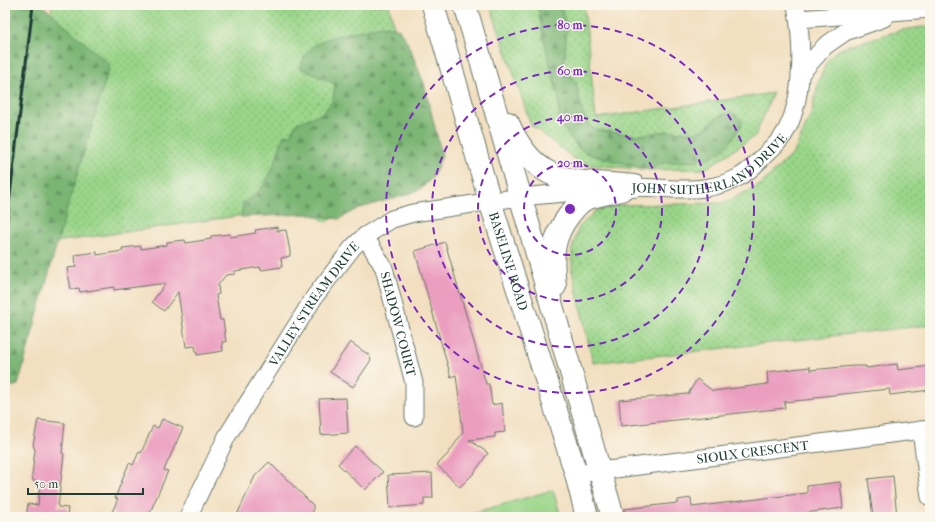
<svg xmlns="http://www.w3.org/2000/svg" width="935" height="522" viewBox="0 0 935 522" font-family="'IM FELL French Canon',serif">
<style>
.grass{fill:url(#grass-dots);stroke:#5c895e}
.forest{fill:url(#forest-firs);stroke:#4d7a54}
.park{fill:#9ad589;stroke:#5c895e}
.building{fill:#eb9ec0}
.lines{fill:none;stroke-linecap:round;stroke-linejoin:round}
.minor-casing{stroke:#697665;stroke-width:19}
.primary-casing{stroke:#697665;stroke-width:24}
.minor{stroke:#fff;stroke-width:17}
.primary{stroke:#fff;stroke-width:22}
.rail{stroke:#1f3d34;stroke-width:3}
.ring{fill:none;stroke:#7b2cbf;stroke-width:2;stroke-dasharray:7 5}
.labels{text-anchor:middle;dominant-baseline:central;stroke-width:3;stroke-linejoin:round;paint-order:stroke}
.street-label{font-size:13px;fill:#1f3d34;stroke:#fbf7ec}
.centre{fill:#7b2cbf;stroke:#fbf7ec;stroke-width:2}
.ring-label{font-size:12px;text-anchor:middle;font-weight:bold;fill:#7b2cbf;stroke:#fbf7ec;stroke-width:3;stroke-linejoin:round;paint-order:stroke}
</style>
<defs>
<pattern id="grass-dots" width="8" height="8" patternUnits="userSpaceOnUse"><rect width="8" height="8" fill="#9ad589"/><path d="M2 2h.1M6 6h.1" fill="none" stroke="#7dae71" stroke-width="1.8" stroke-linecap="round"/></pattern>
<pattern id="forest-firs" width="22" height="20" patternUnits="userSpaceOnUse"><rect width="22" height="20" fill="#7bb675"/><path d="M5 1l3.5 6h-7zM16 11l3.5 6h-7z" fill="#649561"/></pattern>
</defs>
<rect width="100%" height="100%" fill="#fbf7ec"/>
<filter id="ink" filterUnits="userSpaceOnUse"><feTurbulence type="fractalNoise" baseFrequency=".025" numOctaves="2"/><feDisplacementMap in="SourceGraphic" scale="8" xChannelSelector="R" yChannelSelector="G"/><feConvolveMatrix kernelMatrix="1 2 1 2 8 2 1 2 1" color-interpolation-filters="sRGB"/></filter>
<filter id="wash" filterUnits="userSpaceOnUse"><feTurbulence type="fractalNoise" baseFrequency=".012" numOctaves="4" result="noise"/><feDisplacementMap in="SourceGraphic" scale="16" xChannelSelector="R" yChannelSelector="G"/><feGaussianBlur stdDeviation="0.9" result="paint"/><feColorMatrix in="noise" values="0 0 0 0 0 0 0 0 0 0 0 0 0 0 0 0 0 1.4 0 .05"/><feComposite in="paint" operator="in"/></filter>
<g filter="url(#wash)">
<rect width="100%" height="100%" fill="#f2dfc0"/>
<g class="grass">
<polygon points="52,5 389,5 428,170 326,222 301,207 21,247"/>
<polygon points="490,5 584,5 596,118 773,93 755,136 705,169 651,170 581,164 531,125"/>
<polygon points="930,26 930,325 593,363 572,271 572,249 579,227 595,211 620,205 723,203 760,185 794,152 811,114 819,80 827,61 835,52 850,45 901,30"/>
</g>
<g class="forest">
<polygon points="5,5 42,5 110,65 67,208 18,385 5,388"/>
<path d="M538 5H560L567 28 564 65 576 83 583 114 590 127 603 131 637 135 668 131 697 132 703 130 718 116 732 112 743 122C725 155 714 161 676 162 663 163 662 162 651 170L591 155 585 152 578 148 559 122V100L543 36Z"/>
<path d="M380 26 393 27 399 29 407 42 424 83 442 156 433 177 422 188 409 194 360 208 339 219 305 214 241 217 243 203C272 185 273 166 284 135H290L297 123 323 113 333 100 335 84 300 68C302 64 303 59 305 56 316 35 359 32 380 26Z"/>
</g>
<polygon class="park" points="553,490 561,517 459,517"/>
<g id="blocks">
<g class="building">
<polygon points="277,227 277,231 286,230 290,252 290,256 281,258 282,267 261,270 260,267 235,271 235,274 226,275 218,285 219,294 216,295 220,320 223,320 226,342 222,342 223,351 197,355 195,346 186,347 178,292 164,311 152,302 166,283 114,290 114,287 80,292 79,288 71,289 67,268 76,267 75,255 97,252 97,255 123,251 122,248 141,246 141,249 167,245 167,242 185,240 186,243 211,239 211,236 230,234 230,237 256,233 255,230"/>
<polygon points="445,242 486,384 489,384 492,405 502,403 505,432 495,433 495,437 469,440 488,453 474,473 460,487 437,465 448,454 463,432 456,375 451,377 415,251"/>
<polygon points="350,342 369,355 371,360 353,387 330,372"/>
<polygon points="897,364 898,370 930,366 930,390 890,395 889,389 815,397 815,399 784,402 785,408 621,426 619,400 688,394 697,379 713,391 768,384 767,372 810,367 810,370 853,366 866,366 866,368"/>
<polygon points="346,398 348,433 321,435 319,399"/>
<polygon points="162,419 183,428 164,470 168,471 148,517 114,517 115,513 112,512 118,499 115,498 129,463 133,465 139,452 141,453 153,426 158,428"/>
<polygon points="38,420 65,423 62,453 64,454 58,507 68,508 67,517 26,517 28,504 38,505 40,482 33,481 32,475 35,450 33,445"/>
<polygon points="355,446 383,472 365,490 338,464"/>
<polygon points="269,462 313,505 313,517 236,517 255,476"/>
<polygon points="432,473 433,498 424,498 424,505 390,508 388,475"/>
<polygon points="893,476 897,517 873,517 868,479"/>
<polygon points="840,482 843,508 797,514 798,517 625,517 624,510 624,509 678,503 678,500 691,498 692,507 807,493 807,486"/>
</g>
</g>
</g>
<g filter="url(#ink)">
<use href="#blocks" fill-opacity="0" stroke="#697665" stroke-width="1"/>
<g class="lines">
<defs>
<g id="minor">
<polyline points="799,19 930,9"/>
<polyline points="800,74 825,46 845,32 884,18"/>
<path id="s1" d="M622 188C649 185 677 192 704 188 732 184 745 176 764 156 770 150 778 143 783 136 805 102 803 43 796 5"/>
<path id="s2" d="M365 236 384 268 414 383V417"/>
<polyline points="921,430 930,497"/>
<path id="s3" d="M576 474 930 429"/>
<path id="s4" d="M188 517 227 436 315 296 353 247 365 236 392 219 413 213 520 197 598 190"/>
</g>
<g id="primary">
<path id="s5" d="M433 5 490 201 576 474 587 517"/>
<polyline points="465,5 613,517"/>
<path d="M508 123C537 188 572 180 634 186"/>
<path d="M555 286C552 257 551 238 570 214 574 209 580 201 586 199 597 195 610 193 621 190"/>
</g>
</defs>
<use href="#minor" class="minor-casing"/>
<use href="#primary" class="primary-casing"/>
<use href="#minor" class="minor"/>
<use href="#primary" class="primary"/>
<polyline class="rail" points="5,236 33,5"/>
</g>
</g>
<g class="ring">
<circle cx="570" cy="209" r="46"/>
<circle cx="570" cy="209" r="92"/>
<circle cx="570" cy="209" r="138"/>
<circle cx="570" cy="209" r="184"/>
</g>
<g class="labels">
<g class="street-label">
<text stroke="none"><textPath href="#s1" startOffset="95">JOHN SUTHERLAND DRIVE</textPath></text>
<text stroke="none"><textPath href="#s5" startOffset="267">BASELINE ROAD</textPath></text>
<text stroke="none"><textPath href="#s4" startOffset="248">VALLEY STREAM DRIVE</textPath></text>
<text stroke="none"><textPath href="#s2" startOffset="95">SHADOW COURT</textPath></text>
<text stroke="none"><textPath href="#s3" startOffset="178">SIOUX CRESCENT</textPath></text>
</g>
</g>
<circle cx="570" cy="209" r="6" class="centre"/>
<g class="ring-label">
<text x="570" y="29">80 m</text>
<text x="570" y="75">60 m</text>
<text x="570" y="121">40 m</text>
<text x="570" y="167">20 m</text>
</g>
<rect width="935" height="522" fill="none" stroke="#fbf7ec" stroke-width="20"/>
<path d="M28 488v6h115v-6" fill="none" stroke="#1f3d34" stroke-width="2"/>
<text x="34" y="488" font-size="12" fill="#1f3d34" stroke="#fbf7ec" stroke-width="3" paint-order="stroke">50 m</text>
</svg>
